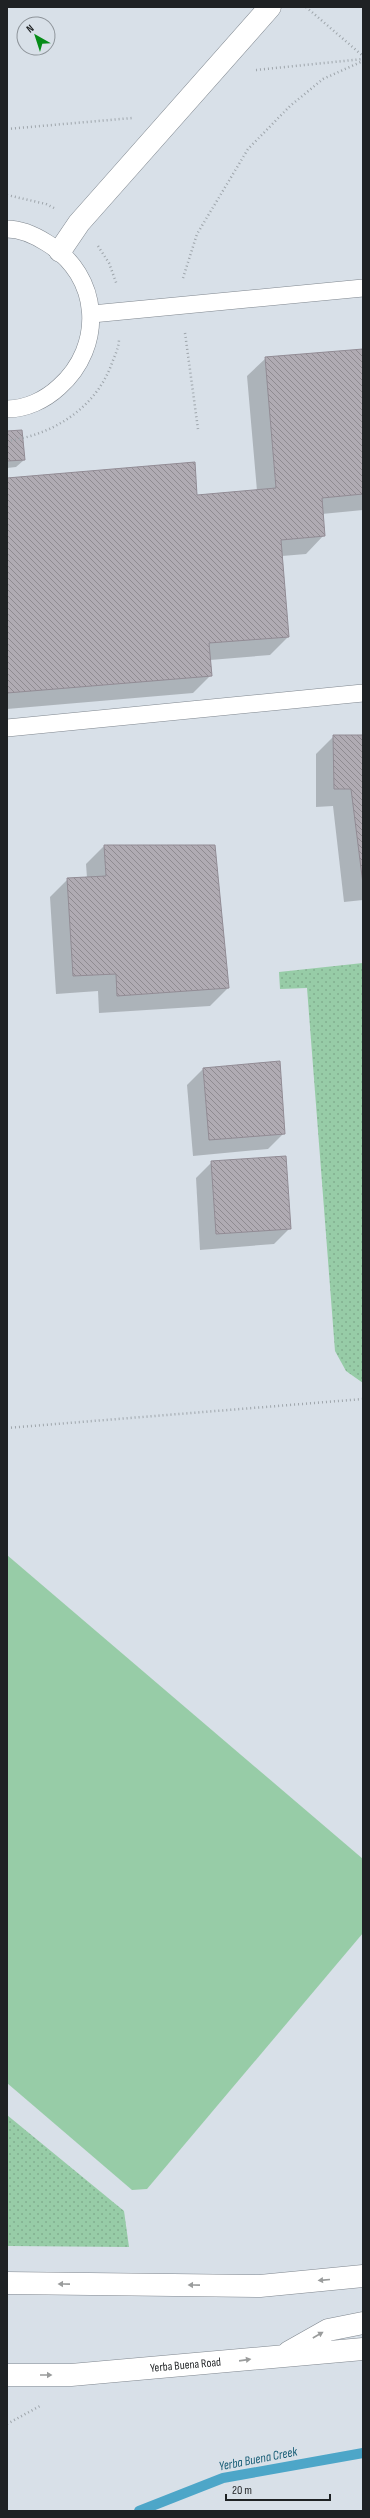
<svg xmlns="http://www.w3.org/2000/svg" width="370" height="2518" viewBox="0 0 370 2518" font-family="'Sofia Sans Condensed',sans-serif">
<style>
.grass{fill:url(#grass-dots)}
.garden{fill:#97cca7}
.shadow{fill:#0003}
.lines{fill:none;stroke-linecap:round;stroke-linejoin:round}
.stream{stroke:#4da6c8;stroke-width:10}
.building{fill:url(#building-back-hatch);stroke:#928c95}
.lane-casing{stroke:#7f868e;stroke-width:18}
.street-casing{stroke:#7f868e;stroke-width:23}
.secondary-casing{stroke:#7f868e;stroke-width:23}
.path{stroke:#9ea5ab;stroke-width:2.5;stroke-dasharray:1 3;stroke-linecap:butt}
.lane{stroke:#fff;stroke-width:17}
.street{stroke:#fff;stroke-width:22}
.secondary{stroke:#fff;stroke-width:22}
.oneway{fill:#9a9c9c}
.labels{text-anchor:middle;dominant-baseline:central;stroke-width:3.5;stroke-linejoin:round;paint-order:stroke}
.street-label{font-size:12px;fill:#1f2224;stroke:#d8e0e8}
.water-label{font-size:13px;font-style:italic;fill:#185d76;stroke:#d8e0e8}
</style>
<defs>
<pattern id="grass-dots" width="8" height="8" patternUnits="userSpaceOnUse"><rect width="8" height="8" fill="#97cca7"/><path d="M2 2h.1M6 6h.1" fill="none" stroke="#82af90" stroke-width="1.8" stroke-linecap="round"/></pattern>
<pattern id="building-back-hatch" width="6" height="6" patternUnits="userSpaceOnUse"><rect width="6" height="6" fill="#b0abb3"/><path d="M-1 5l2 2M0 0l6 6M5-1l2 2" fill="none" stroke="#8f8b91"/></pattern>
</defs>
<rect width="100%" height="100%" fill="#d8e0e8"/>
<g class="grass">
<polygon points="363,963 363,1383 346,1371 335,1351 307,988 280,989 279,972"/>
<polygon points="7,2115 124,2211 129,2247 7,2246"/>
</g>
<polygon class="garden" points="7,1555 363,1859 363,1933 147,2189 132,2190 7,2083"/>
<g class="shadow">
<polygon points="363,350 363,510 322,514 324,535 306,554 282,556 288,637 270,655 210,660 211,675 193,693 7,709 7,479 196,496 257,491 247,376 266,358"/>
<polygon points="7,432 24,460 16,467 7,468"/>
<polygon points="334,736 363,736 363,900 344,902 333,806 316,807 316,754"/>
<polygon points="104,846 228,988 210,1006 99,1013 98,991 56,994 50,897 68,879 87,878 86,864"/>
<polygon points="203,1069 284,1133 268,1149 193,1156 187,1085"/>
<polygon points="212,1162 290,1228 274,1244 200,1250 196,1178"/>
</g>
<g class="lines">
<polyline class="stream" points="139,2511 223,2478 363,2453"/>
</g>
<g class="building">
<polygon points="363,349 363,494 322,498 325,536 281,540 289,637 209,643 212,676 7,693 7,478 195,462 197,495 276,488 265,357"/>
<polygon points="22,430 25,460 7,461 7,431"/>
<polygon points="333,735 363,735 363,884 351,789 334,789"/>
<polygon points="104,845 215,845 229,988 117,996 116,974 73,976 67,878 106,876"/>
<polygon points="280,1061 285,1134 209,1140 203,1068"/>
<polygon points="286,1156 291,1229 216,1234 211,1161"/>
</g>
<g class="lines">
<defs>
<g id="lane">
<path d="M7 229C20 229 36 236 47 243 101 276 105 346 59 387 45 400 26 409 7 409"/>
<polyline points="92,314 363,288"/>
<polyline points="7,728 363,693"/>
</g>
<polyline id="street" points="60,251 79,223 270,7"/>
<g id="secondary">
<polyline points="7,2283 260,2286 363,2276"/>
<polyline points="289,2352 328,2330 363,2323"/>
<path id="s1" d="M7 2375H71L363 2349"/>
</g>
</defs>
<use href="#lane" class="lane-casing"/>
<use href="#street" class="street-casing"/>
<use href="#secondary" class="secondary-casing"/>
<g class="path">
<polyline points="306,7 363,56"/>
<polyline points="256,70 363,59"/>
<polyline points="7,129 132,118"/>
<polyline points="7,195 46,204 54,208"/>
<polyline points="98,246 109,263 117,285"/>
<polyline points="183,278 197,234 248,149 290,106 323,79 363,61"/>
<polyline points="185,333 198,429"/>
<path d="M7 441C53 435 96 408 112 363 115 355 119 347 119 339"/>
<polyline points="7,1428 363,1399"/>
<polyline points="7,2424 40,2406"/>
</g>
<use href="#lane" class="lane"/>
<use href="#street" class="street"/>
<use href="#secondary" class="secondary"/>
</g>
<defs><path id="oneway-solid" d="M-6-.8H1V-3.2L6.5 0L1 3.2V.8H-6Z"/></defs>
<g class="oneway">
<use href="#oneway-solid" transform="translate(324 2280) rotate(175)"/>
<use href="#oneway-solid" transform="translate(64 2284) rotate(-179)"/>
<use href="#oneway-solid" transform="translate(194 2285) rotate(-179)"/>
<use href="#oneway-solid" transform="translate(318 2335) rotate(-30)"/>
<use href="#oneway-solid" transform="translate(245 2360) rotate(-8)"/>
<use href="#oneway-solid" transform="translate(46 2375)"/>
</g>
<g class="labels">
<g class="street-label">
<text stroke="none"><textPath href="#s1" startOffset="179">Yerba Buena Road</textPath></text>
</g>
<g class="water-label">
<text transform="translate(258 2459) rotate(-11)">Yerba Buena Creek</text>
</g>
</g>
<rect width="370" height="2518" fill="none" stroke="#1f2224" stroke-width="16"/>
<g transform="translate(36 36) rotate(321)"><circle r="19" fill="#d8e0e8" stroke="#8e949a"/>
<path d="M0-3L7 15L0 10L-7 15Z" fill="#068c18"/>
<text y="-6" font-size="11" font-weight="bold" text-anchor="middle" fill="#1f2224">N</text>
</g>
<path d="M226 2494v6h104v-6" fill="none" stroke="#1f2224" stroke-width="2"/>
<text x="232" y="2494" font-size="12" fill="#1f2224" stroke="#d8e0e8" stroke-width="3" paint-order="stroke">20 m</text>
</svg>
